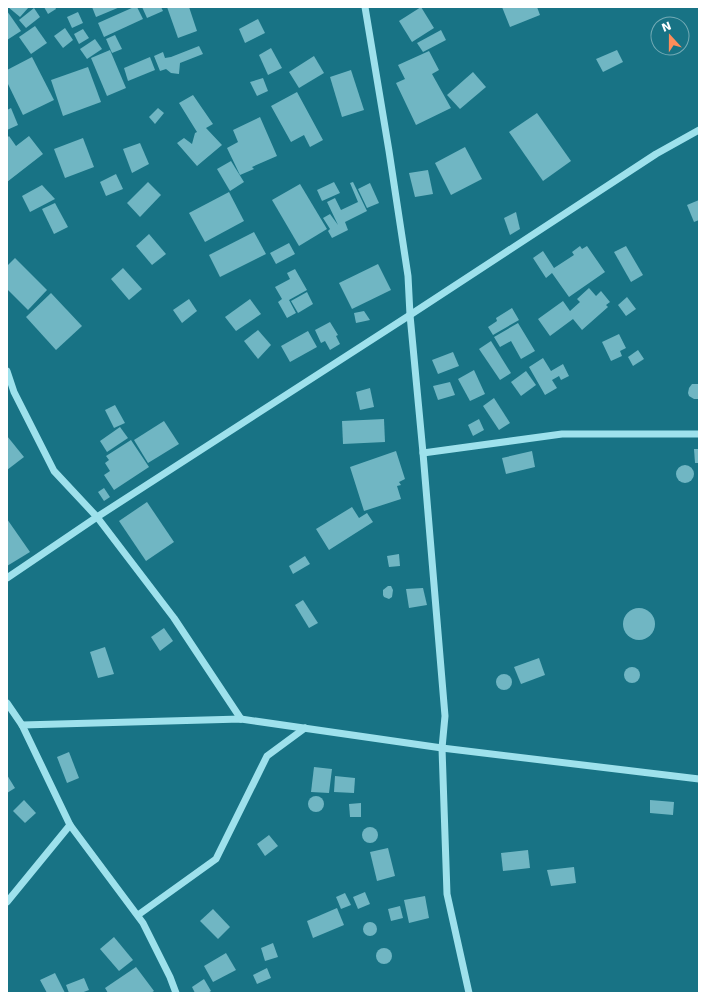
<svg xmlns="http://www.w3.org/2000/svg" width="706" height="1000" viewBox="0 0 706 1000" font-family="'DejaVu Sans',sans-serif">
<style>
.building{fill:#70b6c3}
.lines{fill:none;stroke-linecap:round;stroke-linejoin:round}
.minor{stroke:#9ee1ec;stroke-width:7}
</style>
<rect width="100%" height="100%" fill="#187385"/>
<g class="building">
<polygon points="8,7 29,7 20,17"/>
<polygon points="44,7 55,7 56,9 48,14"/>
<polygon points="92,7 120,7 96,17"/>
<polygon points="134,7 137,7 143,19 104,37 98,23"/>
<polygon points="142,7 161,7 163,11 147,18"/>
<polygon points="167,7 189,7 197,31 178,38"/>
<polygon points="421,7 434,28 412,42 399,21"/>
<polygon points="502,7 537,7 540,15 510,27"/>
<polygon points="34,8 40,17 26,28 19,20"/>
<polygon points="7,11 21,31 7,40"/>
<polygon points="78,12 83,23 72,28 67,17"/>
<polygon points="258,19 265,33 245,43 239,29"/>
<polygon points="35,26 47,43 31,54 19,37"/>
<polygon points="65,28 73,40 63,48 54,36"/>
<polygon points="83,29 89,38 79,44 74,34"/>
<polygon points="441,30 446,40 423,52 417,43"/>
<polygon points="115,35 122,49 112,53 106,39"/>
<polygon points="95,39 102,49 87,59 80,49"/>
<polygon points="199,46 203,54 180,63 179,74 171,73 166,69 160,71 154,56 163,52 165,58 171,57"/>
<polygon points="271,48 282,68 268,75 259,55"/>
<polygon points="110,50 126,88 107,96 91,58"/>
<polygon points="617,50 623,62 603,72 596,59"/>
<polygon points="429,51 439,70 432,74 451,108 416,125 396,83 405,79 398,65"/>
<polygon points="314,56 324,73 299,88 289,72"/>
<polygon points="32,57 54,100 23,115 7,82 7,70"/>
<polygon points="150,57 155,70 128,81 124,68"/>
<polygon points="88,67 101,102 63,116 51,80"/>
<polygon points="351,70 364,110 342,117 330,77"/>
<polygon points="473,72 486,87 460,109 447,95"/>
<polygon points="263,78 268,91 257,96 250,82"/>
<polygon points="297,92 323,140 310,147 304,135 291,142 271,106"/>
<polygon points="193,95 213,124 206,128 222,145 197,166 177,143 184,138 192,144 195,133 197,132 179,103"/>
<polygon points="11,108 18,125 7,130 7,110"/>
<polygon points="158,108 164,113 155,124 149,117"/>
<polygon points="537,113 571,161 543,181 509,132"/>
<polygon points="260,117 277,156 252,167 254,169 240,175 227,148 238,142 233,130"/>
<polygon points="9,136 16,146 29,136 43,154 7,182 7,138"/>
<polygon points="83,138 94,167 65,178 54,149"/>
<polygon points="140,143 149,164 132,173 123,149"/>
<polygon points="465,147 482,179 451,195 435,163"/>
<polygon points="231,161 244,182 230,191 217,169"/>
<polygon points="428,170 433,194 415,197 409,173"/>
<polygon points="116,174 123,189 106,196 100,182"/>
<polygon points="148,182 161,195 140,217 127,203"/>
<polygon points="334,182 340,193 322,201 317,190"/>
<polygon points="353,182 367,211 345,222 348,230 332,238 328,231 330,229 323,218 330,214 338,225 327,202 335,198 341,210 358,202 350,183"/>
<polygon points="370,183 379,203 367,208 358,189"/>
<polygon points="300,184 327,229 299,246 272,200"/>
<polygon points="42,185 55,199 30,212 22,196"/>
<polygon points="229,192 244,221 205,242 189,213"/>
<polygon points="699,200 699,220 694,222 687,205"/>
<polygon points="55,203 68,227 54,234 42,209"/>
<polygon points="516,212 520,229 510,235 504,218"/>
<polygon points="254,232 266,254 220,277 209,255"/>
<polygon points="149,234 166,254 152,265 136,246"/>
<polygon points="289,243 295,254 276,264 270,253"/>
<polygon points="580,246 582,249 587,246 605,272 569,297 552,273 546,278 533,258 543,251 554,268 574,255 572,252"/>
<polygon points="626,246 643,275 631,282 614,252"/>
<polygon points="15,258 47,290 28,310 7,289 7,266"/>
<polygon points="378,264 391,290 352,309 339,283"/>
<polygon points="123,268 142,289 129,300 111,279"/>
<polygon points="295,269 307,290 289,300 296,313 287,318 278,302 282,299 275,287 290,279 287,273"/>
<polygon points="589,288 596,296 601,291 610,302 606,305 608,307 582,330 573,319 550,336 538,319 563,301 570,311 580,302 577,299"/>
<polygon points="307,292 313,304 298,313 291,301"/>
<polygon points="51,293 82,326 56,350 26,317"/>
<polygon points="627,297 636,309 626,316 618,305"/>
<polygon points="189,299 197,311 182,323 173,310"/>
<polygon points="250,299 261,314 236,331 225,317"/>
<polygon points="512,308 519,320 493,335 488,327 497,321 496,318"/>
<polygon points="364,311 370,320 356,323 354,313"/>
<polygon points="330,322 338,335 336,336 340,344 330,350 325,341 321,343 315,330"/>
<polygon points="518,323 535,351 521,359 511,341 500,347 494,337"/>
<polygon points="258,330 271,345 258,359 244,341"/>
<polygon points="308,331 317,347 290,362 281,346"/>
<polygon points="619,334 626,348 620,351 622,356 611,361 602,342"/>
<polygon points="491,341 511,373 500,380 479,349"/>
<polygon points="638,350 644,359 633,366 628,357"/>
<polygon points="453,352 459,366 438,374 432,360"/>
<polygon points="543,358 551,371 563,364 569,376 561,380 559,376 552,380 557,388 545,395 529,367"/>
<polygon points="474,370 485,394 470,401 458,379"/>
<polygon points="526,371 536,385 521,396 511,382"/>
<polygon points="450,382 455,395 438,400 433,386"/>
<polygon points="692,384 699,384 699,399 694,399 689,396 688,393 689,388"/>
<polygon points="370,388 374,407 360,410 356,392"/>
<polygon points="494,398 510,423 499,430 483,406"/>
<polygon points="115,405 125,423 114,428 105,410"/>
<polygon points="384,419 385,442 343,444 342,421"/>
<polygon points="479,419 484,430 473,436 468,425"/>
<polygon points="164,421 179,444 148,463 134,440"/>
<polygon points="120,427 128,438 107,452 100,441"/>
<polygon points="7,436 24,457 7,470"/>
<polygon points="131,440 149,467 114,490 104,475 110,471 105,463 109,460 106,456"/>
<polygon points="694,449 699,449 699,463 695,463"/>
<polygon points="396,451 405,479 399,482 401,485 397,486 401,499 364,511 350,467"/>
<polygon points="532,451 535,467 506,474 502,458"/>
<circle cx="685" cy="474" r="9"/>
<polygon points="104,488 110,497 104,501 98,492"/>
<polygon points="147,502 174,542 146,561 119,521"/>
<polygon points="352,507 359,518 367,513 373,522 329,550 316,529"/>
<polygon points="7,519 30,552 7,566"/>
<polygon points="399,554 400,566 389,567 387,556"/>
<polygon points="305,556 310,564 293,574 289,566"/>
<polygon points="388,586 391,586 393,590 392,597 389,599 384,597 383,595 383,590"/>
<polygon points="423,588 427,605 409,608 406,589"/>
<polygon points="303,600 318,623 309,628 295,605"/>
<circle cx="639" cy="624" r="16"/>
<polygon points="164,628 173,641 160,651 151,637"/>
<polygon points="105,647 114,674 98,678 90,652"/>
<polygon points="539,658 545,675 521,684 514,667"/>
<circle cx="632" cy="675" r="8"/>
<circle cx="504" cy="682" r="8"/>
<polygon points="69,752 79,778 67,783 57,757"/>
<polygon points="314,767 332,769 329,793 311,792"/>
<polygon points="7,775 15,788 7,793"/>
<polygon points="335,776 355,778 354,793 334,792"/>
<circle cx="316" cy="804" r="8"/>
<polygon points="24,800 36,813 25,823 13,811"/>
<polygon points="650,800 674,802 673,815 650,813"/>
<polygon points="361,803 361,817 350,817 349,804"/>
<circle cx="370" cy="835" r="8"/>
<polygon points="269,835 278,846 265,856 257,844"/>
<polygon points="388,848 395,876 377,881 370,852"/>
<polygon points="528,850 530,868 503,871 501,853"/>
<polygon points="574,867 576,883 551,886 547,870"/>
<polygon points="365,892 370,904 358,909 353,897"/>
<polygon points="345,893 351,905 341,909 336,897"/>
<polygon points="425,896 429,918 409,923 404,900"/>
<polygon points="400,906 403,918 391,921 388,909"/>
<polygon points="337,908 344,925 313,938 307,921"/>
<polygon points="213,909 230,927 218,939 200,921"/>
<circle cx="370" cy="929" r="7"/>
<polygon points="114,937 133,960 119,971 100,949"/>
<polygon points="273,943 278,957 265,961 261,948"/>
<circle cx="384" cy="956" r="8"/>
<polygon points="226,953 236,970 213,982 204,966"/>
<polygon points="136,967 154,991 151,993 108,993 105,988"/>
<polygon points="267,968 271,978 257,984 253,975"/>
<polygon points="55,973 65,993 47,993 40,980"/>
<polygon points="84,978 89,990 81,993 69,993 66,985"/>
<polygon points="204,979 211,991 208,993 195,993 192,987"/>
</g>
<g class="lines">
<g class="minor">
<polyline points="365,7 389,151 408,276 410,315 423,453 445,716 442,748 447,894 469,993"/>
<polyline points="7,371 14,392 54,471 97,517 174,618 241,719"/>
<polyline points="423,453 562,434 699,434"/>
<polyline points="7,578 97,517 410,315 656,154 699,130"/>
<polyline points="7,703 22,725 70,825 143,923 170,977 176,993"/>
<polyline points="22,725 241,719 442,748 699,779"/>
<polyline points="7,902 70,825"/>
<polyline points="138,915 216,859 267,756 305,728"/>
</g>
</g>
<rect width="706" height="1000" fill="none" stroke="#ffffff" stroke-width="16"/>
<g transform="translate(670 36) rotate(339)"><circle r="19" fill="#187385" stroke="#74abb6"/>
<path d="M0-3L7 15L0 10L-7 15Z" fill="#ff8d5a"/>
<text y="-6" font-size="11" font-weight="bold" text-anchor="middle" fill="#ffffff">N</text>
</g>
</svg>
